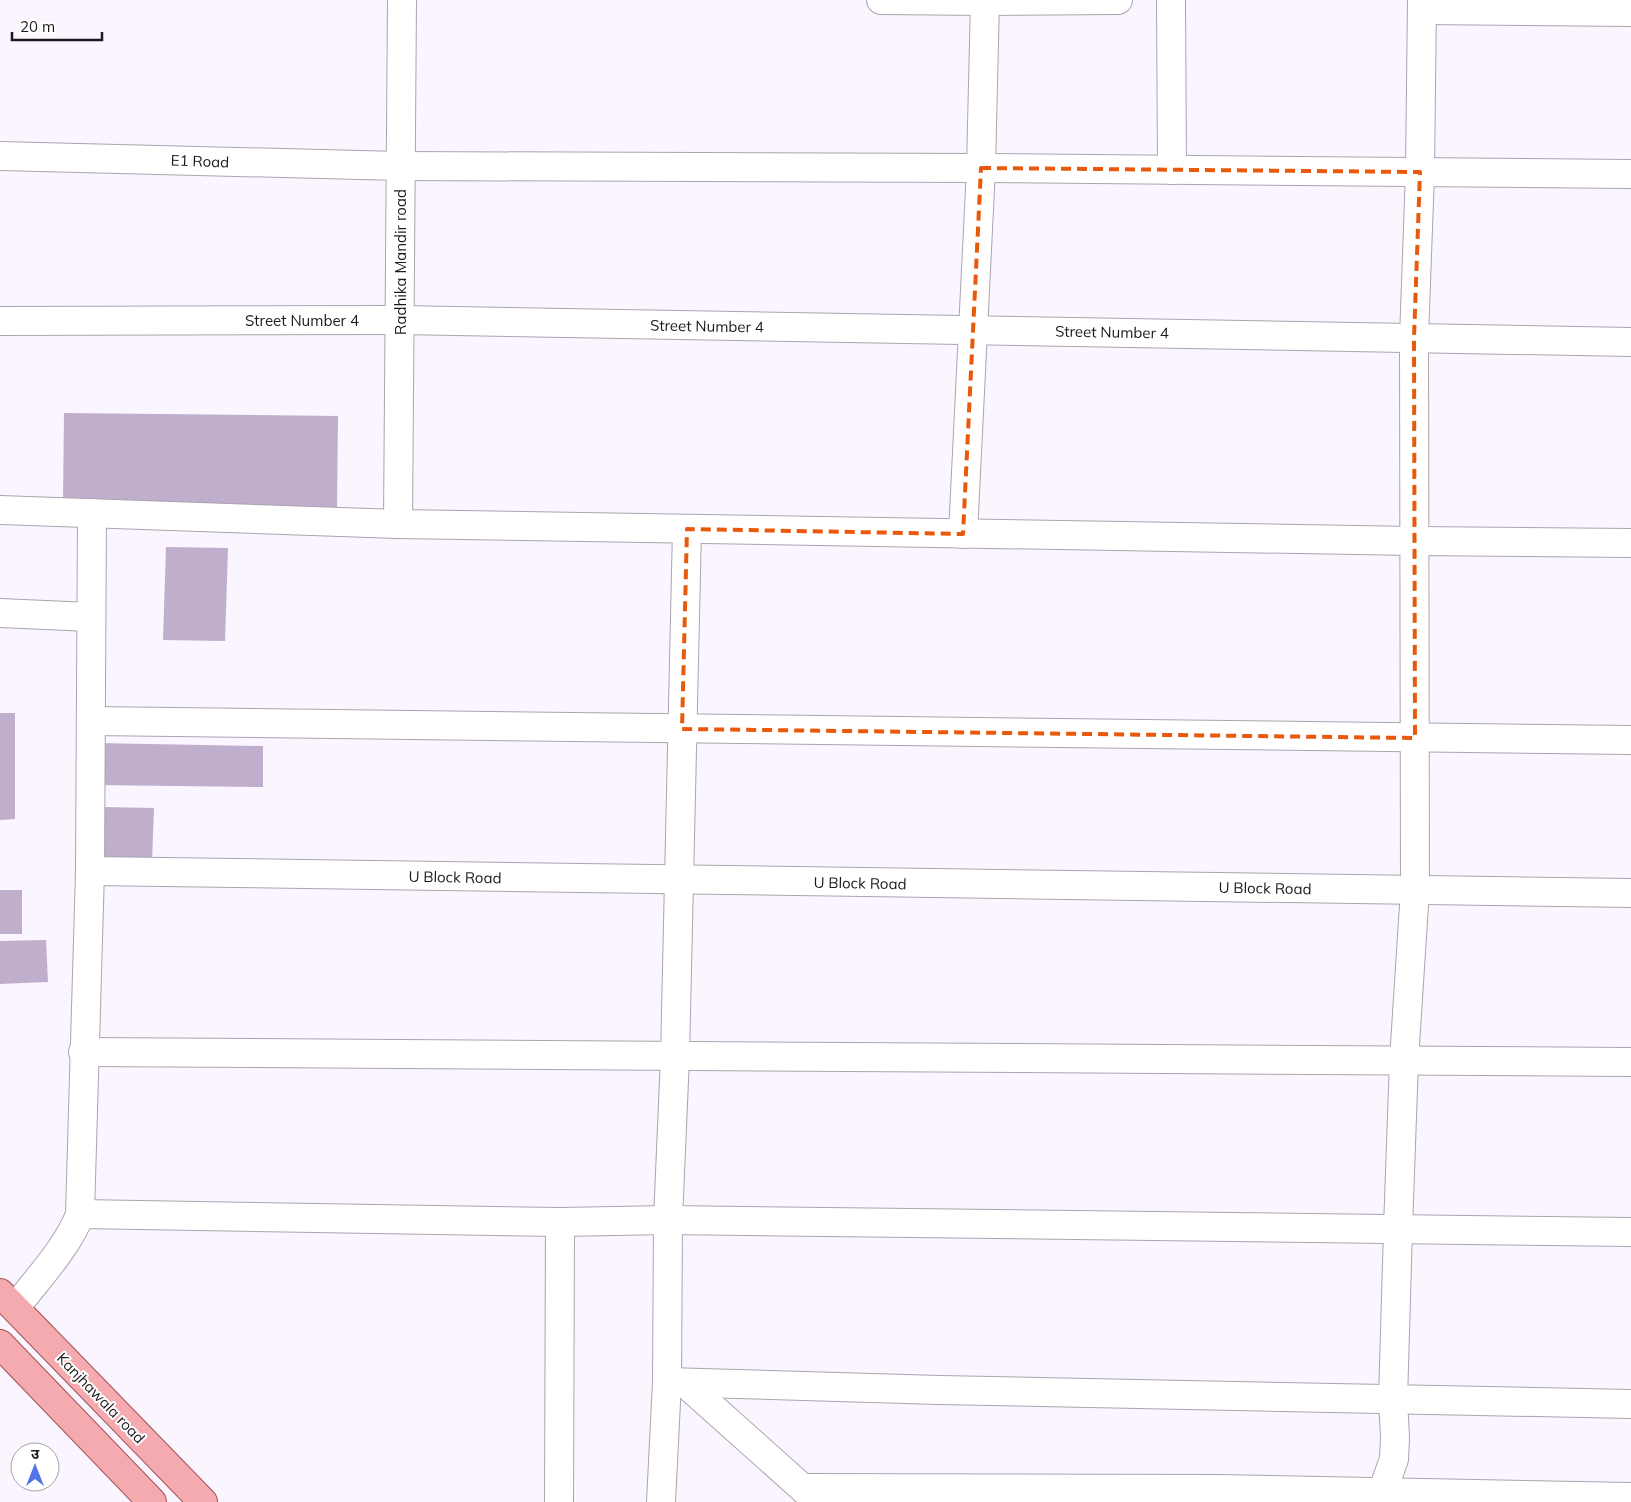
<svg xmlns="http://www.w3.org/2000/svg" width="1631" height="1502" viewBox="0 0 1631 1502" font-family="Mulish,'Noto Sans Devanagari',sans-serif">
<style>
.building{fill:#c0aecd}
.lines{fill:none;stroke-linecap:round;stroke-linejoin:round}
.minor-casing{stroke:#aba4af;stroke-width:30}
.major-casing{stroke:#a35358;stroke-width:30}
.minor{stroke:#fff;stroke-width:28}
.major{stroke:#f4aaae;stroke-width:28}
.marked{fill:none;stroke:#e8590c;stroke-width:4;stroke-dasharray:10 6;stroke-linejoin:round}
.labels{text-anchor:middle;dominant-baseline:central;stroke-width:4;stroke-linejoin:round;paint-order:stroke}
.street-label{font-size:15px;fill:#1b191d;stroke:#fff}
</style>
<rect width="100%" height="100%" fill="#faf5fe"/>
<g class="building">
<polygon points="64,413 338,416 337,508 63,505"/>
<polygon points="166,547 228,548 225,641 163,640"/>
<polygon points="0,713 15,713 15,819 0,820"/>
<polygon points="95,743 263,746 263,787 95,785"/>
<polygon points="103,807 154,808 152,862 102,861"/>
<rect x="0" y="890" width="22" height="44"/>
<polygon points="46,940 48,982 0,984 0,941"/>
</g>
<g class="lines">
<defs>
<g id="minor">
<polyline points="881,0 985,1 1118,0"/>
<polyline points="1171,0 1172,170"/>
<polyline points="1422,10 1631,12"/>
<polyline points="0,156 400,166 981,168 1631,174"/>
<polyline points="0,321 399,320 1631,342"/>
<polyline points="0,510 398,524 1414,541 1631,543"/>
<polyline points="398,524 402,0"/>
<polyline points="963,534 981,168 985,0"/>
<polyline points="0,613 90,617"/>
<polyline points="91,721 1631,740"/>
<polyline points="90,871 1631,893"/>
<polyline points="83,1052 1631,1062"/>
<polyline points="80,1214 560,1222 668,1220 1631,1232"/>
<path d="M15 1308C35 1282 70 1244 80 1214L90 871 92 513"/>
<polyline points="667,1382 939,1390 1631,1404"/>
<polyline points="685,1383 817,1501"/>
<polyline points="803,1488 1217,1489 1631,1497"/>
<polyline points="559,1502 560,1222"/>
<polyline points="661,1502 667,1382 668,1220 675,1057 687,529"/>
<polyline points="1375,1502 1382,1493 1394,1459 1395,1437 1393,1400 1398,1229 1404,1060 1415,890 1414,338 1420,172 1422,0"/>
</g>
<g id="major">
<polyline points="0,1293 203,1502"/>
<polyline points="0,1344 152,1502"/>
</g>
</defs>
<use href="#minor" class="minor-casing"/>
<use href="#major" class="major-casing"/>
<use href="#minor" class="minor"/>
<use href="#major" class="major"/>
</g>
<path class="marked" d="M981 168 1420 172 1414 338 1415 738 682 729 687 529 963 534Z"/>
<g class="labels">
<g class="street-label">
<text transform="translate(200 161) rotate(2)">E1 Road</text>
<text transform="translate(400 262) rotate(-90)">Radhika Mandir road</text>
<text x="302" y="320">Street Number 4</text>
<text transform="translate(707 326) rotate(1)">Street Number 4</text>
<text transform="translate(1112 332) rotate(1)">Street Number 4</text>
<text transform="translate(455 877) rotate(1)">U Block Road</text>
<text transform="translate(860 883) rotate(1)">U Block Road</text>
<text transform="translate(1265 888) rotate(1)">U Block Road</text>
<text transform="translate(101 1398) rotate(46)">Kanjhawala road</text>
</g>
</g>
<g transform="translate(35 1467)"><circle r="24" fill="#ffffff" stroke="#a4a3a5"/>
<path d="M0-4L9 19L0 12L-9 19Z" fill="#5175e9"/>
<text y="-8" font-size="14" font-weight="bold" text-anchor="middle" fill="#1b191d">उ</text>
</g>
<path d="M12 32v8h90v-8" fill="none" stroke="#1b191d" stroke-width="2.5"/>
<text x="20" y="32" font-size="15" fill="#1b191d" stroke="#ffffff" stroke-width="4" paint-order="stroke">20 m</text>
</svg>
